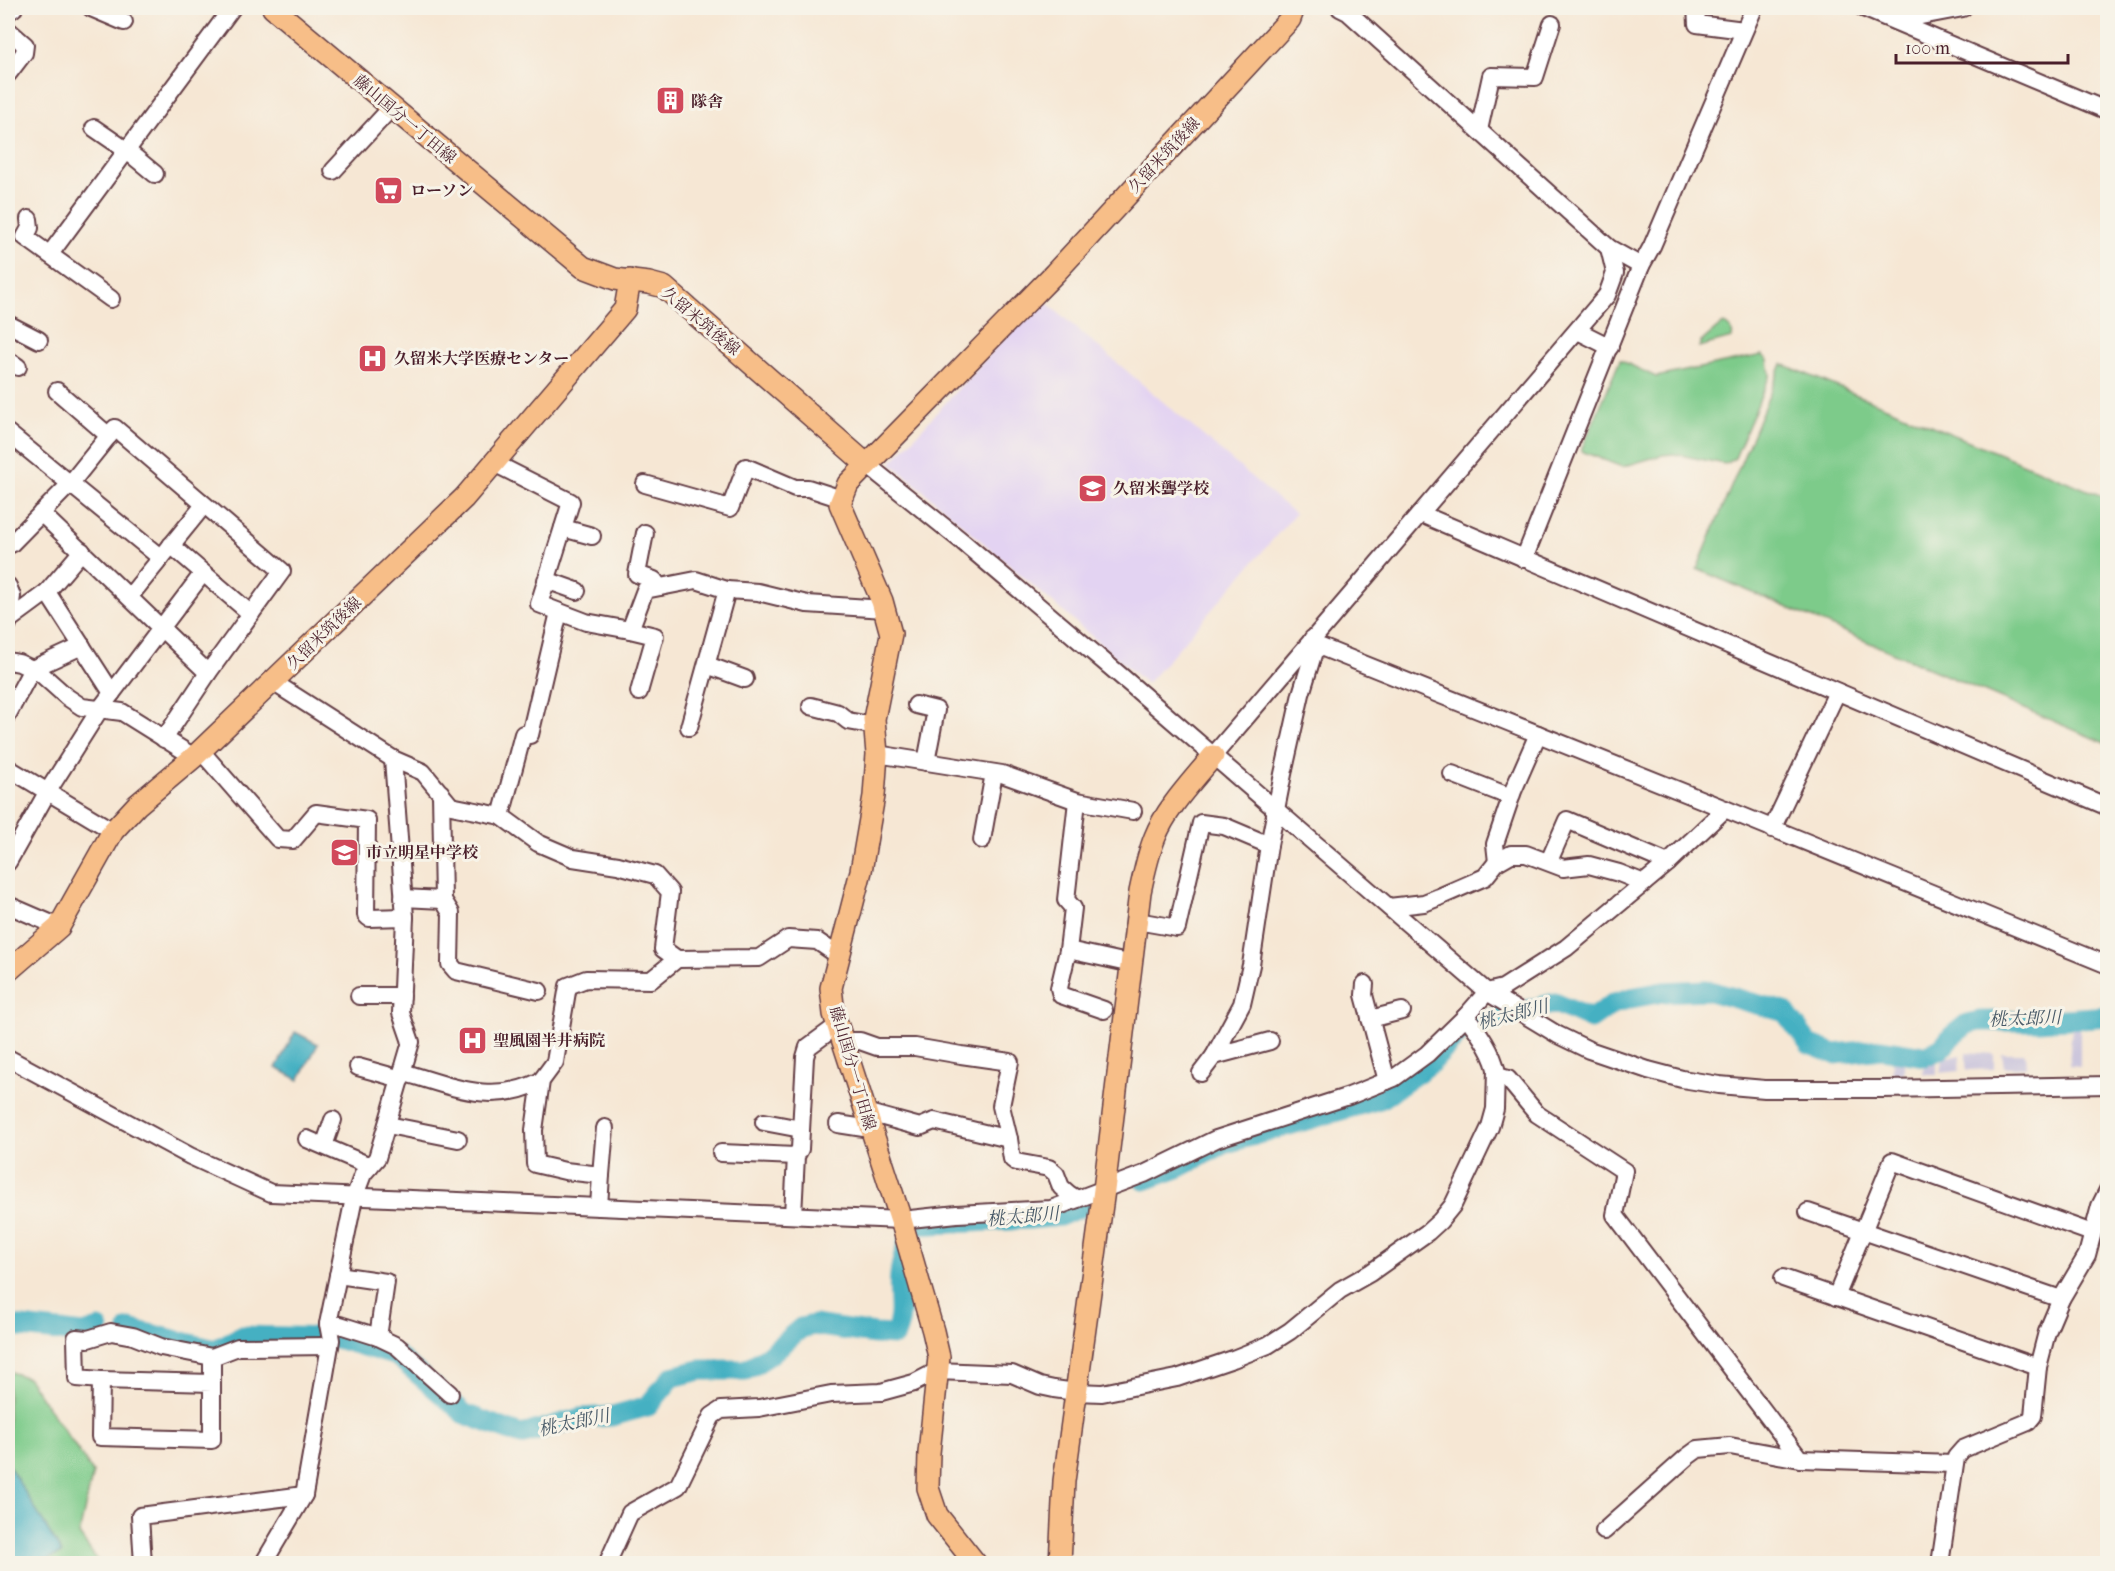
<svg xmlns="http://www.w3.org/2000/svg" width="2115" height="1571" viewBox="0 0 2115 1571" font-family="'IM FELL French Canon','Noto Serif JP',serif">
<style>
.built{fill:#e3d3f2}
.industrial{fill:#c6c0da}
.green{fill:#7dcb8a;stroke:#64755a;stroke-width:1.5}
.water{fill:#44b0c2;stroke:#476876;stroke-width:1.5}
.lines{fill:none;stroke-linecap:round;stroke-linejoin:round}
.river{stroke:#44b0c2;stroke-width:21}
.minor-casing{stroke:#643d44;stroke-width:20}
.major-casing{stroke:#643d44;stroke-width:24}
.minor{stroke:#fff;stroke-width:16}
.major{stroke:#f7be88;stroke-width:21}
.labels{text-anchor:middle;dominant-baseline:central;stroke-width:6;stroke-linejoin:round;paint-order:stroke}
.poi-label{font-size:16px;font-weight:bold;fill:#4a1f2b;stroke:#f7f3e8;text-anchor:start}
.street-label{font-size:16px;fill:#4a1f2b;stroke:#f7f3e8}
.water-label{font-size:18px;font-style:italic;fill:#485967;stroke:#f7f3e8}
</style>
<rect width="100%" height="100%" fill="#f7f3e8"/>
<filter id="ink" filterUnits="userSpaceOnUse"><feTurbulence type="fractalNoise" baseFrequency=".0167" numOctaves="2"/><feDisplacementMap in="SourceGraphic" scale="12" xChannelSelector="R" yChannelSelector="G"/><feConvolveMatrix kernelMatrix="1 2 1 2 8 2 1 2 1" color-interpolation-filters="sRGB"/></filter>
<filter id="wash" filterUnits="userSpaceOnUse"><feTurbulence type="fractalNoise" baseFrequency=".008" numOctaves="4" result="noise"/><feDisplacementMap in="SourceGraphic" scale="24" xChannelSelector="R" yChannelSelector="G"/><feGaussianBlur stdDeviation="1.35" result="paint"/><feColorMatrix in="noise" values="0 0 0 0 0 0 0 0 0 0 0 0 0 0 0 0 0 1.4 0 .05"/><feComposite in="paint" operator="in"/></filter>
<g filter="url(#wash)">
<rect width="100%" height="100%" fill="#f6e7d4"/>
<polygon class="built" points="1041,298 1295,514 1147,684 891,463"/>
<g class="industrial">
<polygon points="2072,1027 2080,1027 2080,1066 2069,1065"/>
<polygon points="1966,1052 1994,1054 1994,1069 1966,1070"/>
<polygon points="2002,1053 2025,1053 2026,1067 2004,1067"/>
<polygon points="1960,1056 1959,1071 1940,1073 1943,1057"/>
<polygon points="1893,1059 1904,1060 1904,1074 1892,1073"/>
<polygon points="1937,1060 1937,1074 1923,1074 1924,1062"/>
</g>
<g class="green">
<path d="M1722 324C1729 325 1734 331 1732 338L1699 347 1701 342Z"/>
<polygon points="1762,355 1768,360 1770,375 1735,458 1725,464 1674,454 1662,455 1622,467 1581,451 1620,360 1656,377"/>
<polygon points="1782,364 2107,498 2107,744 1697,569"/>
<polygon points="8,1371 28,1378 93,1472 79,1534 99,1563 8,1564"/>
</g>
<g class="water">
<polygon points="295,1032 318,1044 299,1080 276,1068"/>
<path d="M8 1464 62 1553C43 1562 27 1568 8 1558Z"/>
</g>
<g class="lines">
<g class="river">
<polyline points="1144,1180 1180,1167 1223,1144 1380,1099 1430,1064 1466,1026 1555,1003 1591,1019 1614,1003 1631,998 1663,992 1706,990 1785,1012 1809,1044 1835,1054 1882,1049 1924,1056 1941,1049 1952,1036 1967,1024 1980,1021 2038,1021 2108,1016"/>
<polyline points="8,1323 13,1326 84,1334 99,1329"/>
<path d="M129 1329 215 1350 242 1336 336 1338 397 1356 465 1414 521 1435 580 1418 612 1416 648 1406 672 1377 700 1370H746L768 1356 801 1328 814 1325 875 1334 895 1335C905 1311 897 1298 900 1275 902 1257 908 1241 914 1225L1030 1219 1060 1216 1107 1195"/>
</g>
</g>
</g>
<g filter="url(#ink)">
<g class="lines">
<defs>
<g id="minor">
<polyline points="91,8 124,22"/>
<polyline points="1340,8 1348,12 1609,248 1641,266"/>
<polyline points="1696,8 1697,24 1744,30"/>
<polyline points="1863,8 2108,111"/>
<polyline points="8,12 14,8"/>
<polyline points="1895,21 1963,8"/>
<polyline points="8,30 25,45 24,53 8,74"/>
<polyline points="94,128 126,150 155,174"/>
<polyline points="1479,130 1491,76 1535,77 1552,24"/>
<polyline points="333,171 391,108"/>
<polyline points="29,219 30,228 25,237 111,299"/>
<polyline points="50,254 232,8"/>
<polyline points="8,324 39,340"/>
<polyline points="1578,331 1610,347"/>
<polyline points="8,360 18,367"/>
<polyline points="57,391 109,436"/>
<polyline points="8,433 161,558"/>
<polyline points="494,463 571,502 539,604 586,622 630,630 645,590 696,580 727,590 758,592 807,604 885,609"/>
<polyline points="866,464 963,542 1121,676 1487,992 1558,1035 1589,1050 1648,1070 1682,1079 1719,1085 1765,1089 1883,1089 2108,1085"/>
<polyline points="645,484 730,508 746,467 795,488 808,488 842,499"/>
<polyline points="41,513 208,673"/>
<polyline points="1421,514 2108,807"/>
<polyline points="563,528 592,536"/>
<polyline points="645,533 637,574 654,580 659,587"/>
<polyline points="8,545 11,544 70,484 115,428 282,571 208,673 164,739"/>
<polyline points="171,545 251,614"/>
<polyline points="82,551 47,592 112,693"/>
<polyline points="1524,559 1641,266 1652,246 1754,8"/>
<polyline points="546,580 577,591"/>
<polyline points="8,586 12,596 8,624"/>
<polyline points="130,596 204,505"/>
<polyline points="9,620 47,592"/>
<polyline points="630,630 655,636 639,692"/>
<polyline points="1312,639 1316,645 1725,809 2108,965"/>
<polyline points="8,661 19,663 39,672 67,697 82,707 122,712 194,757"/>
<polyline points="707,665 745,679"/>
<polyline points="273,682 393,759 423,772 451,806 501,816 538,843 573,858 618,865 655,875 670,892 663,949 677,959 759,958 788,939 817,941 839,956"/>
<polyline points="916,705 936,710 926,762"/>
<polyline points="811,706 838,713 848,721 875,726"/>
<polyline points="8,714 32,669 82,646"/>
<polyline points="689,727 727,590"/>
<polyline points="201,751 278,839 293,840 316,813 367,820 366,915 369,918 405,917"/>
<polyline points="877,754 1002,774 1077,801 1133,811"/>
<polyline points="1213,756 1607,295 1615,273 1609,248"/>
<polyline points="8,768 113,831"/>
<polyline points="1452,774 1511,797"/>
<polyline points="501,816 523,734 530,735 559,612"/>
<polyline points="1772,829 1837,692"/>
<polyline points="982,840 994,773"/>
<polyline points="1549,861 1567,820 1668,863"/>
<polyline points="8,862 48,791 100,709 203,573"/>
<polyline points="1497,862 1495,844 1513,791 1538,734"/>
<polyline points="403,898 443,900 441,793"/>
<polyline points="443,900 451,913 450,964 456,971 539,991"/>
<polyline points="8,905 59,927"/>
<polyline points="1389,907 1424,903 1439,897 1485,877 1497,862 1511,854 1526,854 1563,868 1589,865 1619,873 1644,883"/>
<polyline points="1137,921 1177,928 1201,823 1224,826 1269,845"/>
<polyline points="1068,950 1073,908 1066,900 1077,801"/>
<polyline points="1365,984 1364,995 1387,1081"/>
<polyline points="359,996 402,996"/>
<polyline points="1104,1010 1061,995 1059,988 1068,950 1132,964"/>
<path d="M1466 1016C1478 1031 1496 1057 1497 1076L1508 1079 1537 1114 1624 1171 1615 1215 1800 1459"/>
<polyline points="1370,1019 1402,1011"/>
<polyline points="843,1041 860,1041 877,1047 915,1047 961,1055 1010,1062 1001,1106 1009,1139 934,1121 920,1127 865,1112"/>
<polyline points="1214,1056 1270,1041"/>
<polyline points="8,1058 190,1156 271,1193 901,1220 957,1214 1051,1209 1144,1174 1216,1139 1349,1096 1394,1078 1427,1054 1466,1016 1487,992 1503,988 1566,948 1668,863 1725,809"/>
<polyline points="358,1067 401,1079"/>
<path d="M402 1072C452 1086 491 1106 541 1081"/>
<polyline points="1201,1073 1214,1056 1242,1004 1251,965 1269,845 1283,774 1301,694 1316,645"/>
<polyline points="764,1122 801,1129"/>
<polyline points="838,1124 870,1129"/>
<polyline points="388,1125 458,1139"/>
<polyline points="307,1139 370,1166"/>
<polyline points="1009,1139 1012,1159 1016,1162 1049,1168 1056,1174 1061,1187 1069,1194 1077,1199"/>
<polyline points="324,1146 333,1120"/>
<polyline points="721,1153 796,1156"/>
<polyline points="601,1175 605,1128"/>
<polyline points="599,1207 601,1175 565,1171 535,1164 534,1130 541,1081 555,1062 568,986 586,979 651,980 677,959"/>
<polyline points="1808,1212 2061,1299"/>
<polyline points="793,1215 796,1156 800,1149 805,1057 808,1047 838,1025"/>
<polyline points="1783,1278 2038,1367"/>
<polyline points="1836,1297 1892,1161 2092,1233"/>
<polyline points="328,1324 340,1325 378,1337 386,1282 338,1275"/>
<polyline points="378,1337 397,1346 450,1394"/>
<polyline points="101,1380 77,1378 76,1338 88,1339 111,1332 133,1336 161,1347 212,1357"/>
<polyline points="212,1383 101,1380 100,1437 212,1440 212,1357 238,1347 330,1346"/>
<polyline points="304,1495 331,1340 328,1324 354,1198 363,1174 377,1158 411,1042 401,1013 405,917 393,759"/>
<polyline points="1604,1531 1687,1457 1698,1449 1730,1446 1800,1459 1954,1464"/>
<polyline points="143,1564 140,1516 304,1495 263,1564"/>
<polyline points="607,1564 630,1513 678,1486 712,1416 721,1410 759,1408 831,1394 881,1392 914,1383 937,1371 1012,1374 1040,1386 1054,1389 1076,1392 1102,1393 1177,1378 1233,1359 1268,1345 1290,1331 1340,1290 1370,1273 1428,1232 1440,1221 1453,1205 1490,1127 1495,1109 1496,1069"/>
<polyline points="1940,1564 1956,1457 1963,1449 2028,1422 2033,1416 2038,1367 2047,1332 2061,1299 2087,1255 2100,1206 2108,1190"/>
</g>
<g id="major">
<polyline points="273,8 583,267 615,279 649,283 664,287 866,464"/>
<polyline points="8,971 59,927 113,831 137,805 194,757 464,498 625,309 630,280"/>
<polyline points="976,1564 937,1515 928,1488 929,1453 939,1357 933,1331 901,1220 834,1014 831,988 861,871 874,796 877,754 874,719 891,634 882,601 840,504 848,484 1055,273 1290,19 1294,8"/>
<path d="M1060 1564 1064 1481 1104 1190 1140 892C1144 873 1148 854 1155 837 1167 807 1193 781 1213 756"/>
</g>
</defs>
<use href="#minor" class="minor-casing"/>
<use href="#major" class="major-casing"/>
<use href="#minor" class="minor"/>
<use href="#major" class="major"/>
</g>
</g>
<defs>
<symbol id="building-square" viewBox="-11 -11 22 22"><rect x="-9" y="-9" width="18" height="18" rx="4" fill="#d1495b" stroke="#f7f3e8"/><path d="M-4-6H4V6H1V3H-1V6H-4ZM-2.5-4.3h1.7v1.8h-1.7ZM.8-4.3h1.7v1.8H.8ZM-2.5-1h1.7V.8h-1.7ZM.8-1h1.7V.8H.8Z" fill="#fff"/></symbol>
<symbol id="supermarket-square" viewBox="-11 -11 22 22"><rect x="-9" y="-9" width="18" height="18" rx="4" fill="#d1495b" stroke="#f7f3e8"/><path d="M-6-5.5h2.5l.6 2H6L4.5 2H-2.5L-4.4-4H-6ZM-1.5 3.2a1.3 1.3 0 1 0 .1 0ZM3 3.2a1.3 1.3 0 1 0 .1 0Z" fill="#fff"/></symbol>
<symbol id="hospital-square" viewBox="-11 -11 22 22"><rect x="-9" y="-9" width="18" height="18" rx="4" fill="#d1495b" stroke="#f7f3e8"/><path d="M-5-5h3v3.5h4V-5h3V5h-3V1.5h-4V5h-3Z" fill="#fff"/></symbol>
<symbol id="school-square" viewBox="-11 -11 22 22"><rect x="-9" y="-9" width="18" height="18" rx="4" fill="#d1495b" stroke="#f7f3e8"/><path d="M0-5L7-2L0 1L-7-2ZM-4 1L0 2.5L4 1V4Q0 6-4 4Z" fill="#fff"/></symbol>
</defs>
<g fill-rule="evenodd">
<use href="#building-square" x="654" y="84" width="33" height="33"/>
<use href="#supermarket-square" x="372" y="174" width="33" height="33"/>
<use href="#hospital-square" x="356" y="342" width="33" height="33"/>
<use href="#school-square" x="1076" y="472" width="33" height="33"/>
<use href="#school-square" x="328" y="836" width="33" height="33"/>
<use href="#hospital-square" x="456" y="1024" width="33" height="33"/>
</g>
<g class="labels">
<g class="poi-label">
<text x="691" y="101">隊舎</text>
<text x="410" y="190">ローソン</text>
<text x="394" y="358">久留米大学医療センター</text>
<text x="1113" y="488">久留米聾学校</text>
<text x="366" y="852">市立明星中学校</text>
<text x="493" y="1040">聖風園半井病院</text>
</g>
<g class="street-label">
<text transform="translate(405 119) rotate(40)">藤山国分一丁田線</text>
<text transform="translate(1164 155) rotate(-47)">久留米筑後線</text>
<text transform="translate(701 321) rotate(40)">久留米筑後線</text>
<text transform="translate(324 633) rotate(-44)">久留米筑後線</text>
<text transform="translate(853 1068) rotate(74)">藤山国分一丁田線</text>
</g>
<g class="water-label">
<text transform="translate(1513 1015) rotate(-14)">桃太郎川</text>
<text transform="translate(2025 1019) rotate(-2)">桃太郎川</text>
<text transform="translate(1023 1217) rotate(-5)">桃太郎川</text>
<text transform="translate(574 1423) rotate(-12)">桃太郎川</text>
</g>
</g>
<rect width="2115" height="1571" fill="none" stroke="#f7f3e8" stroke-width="30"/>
<path d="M1896 54v9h172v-9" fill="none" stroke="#4a1f2b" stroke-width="3"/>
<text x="1905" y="54" font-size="18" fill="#4a1f2b" stroke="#f7f3e8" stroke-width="4.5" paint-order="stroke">100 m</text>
</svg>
